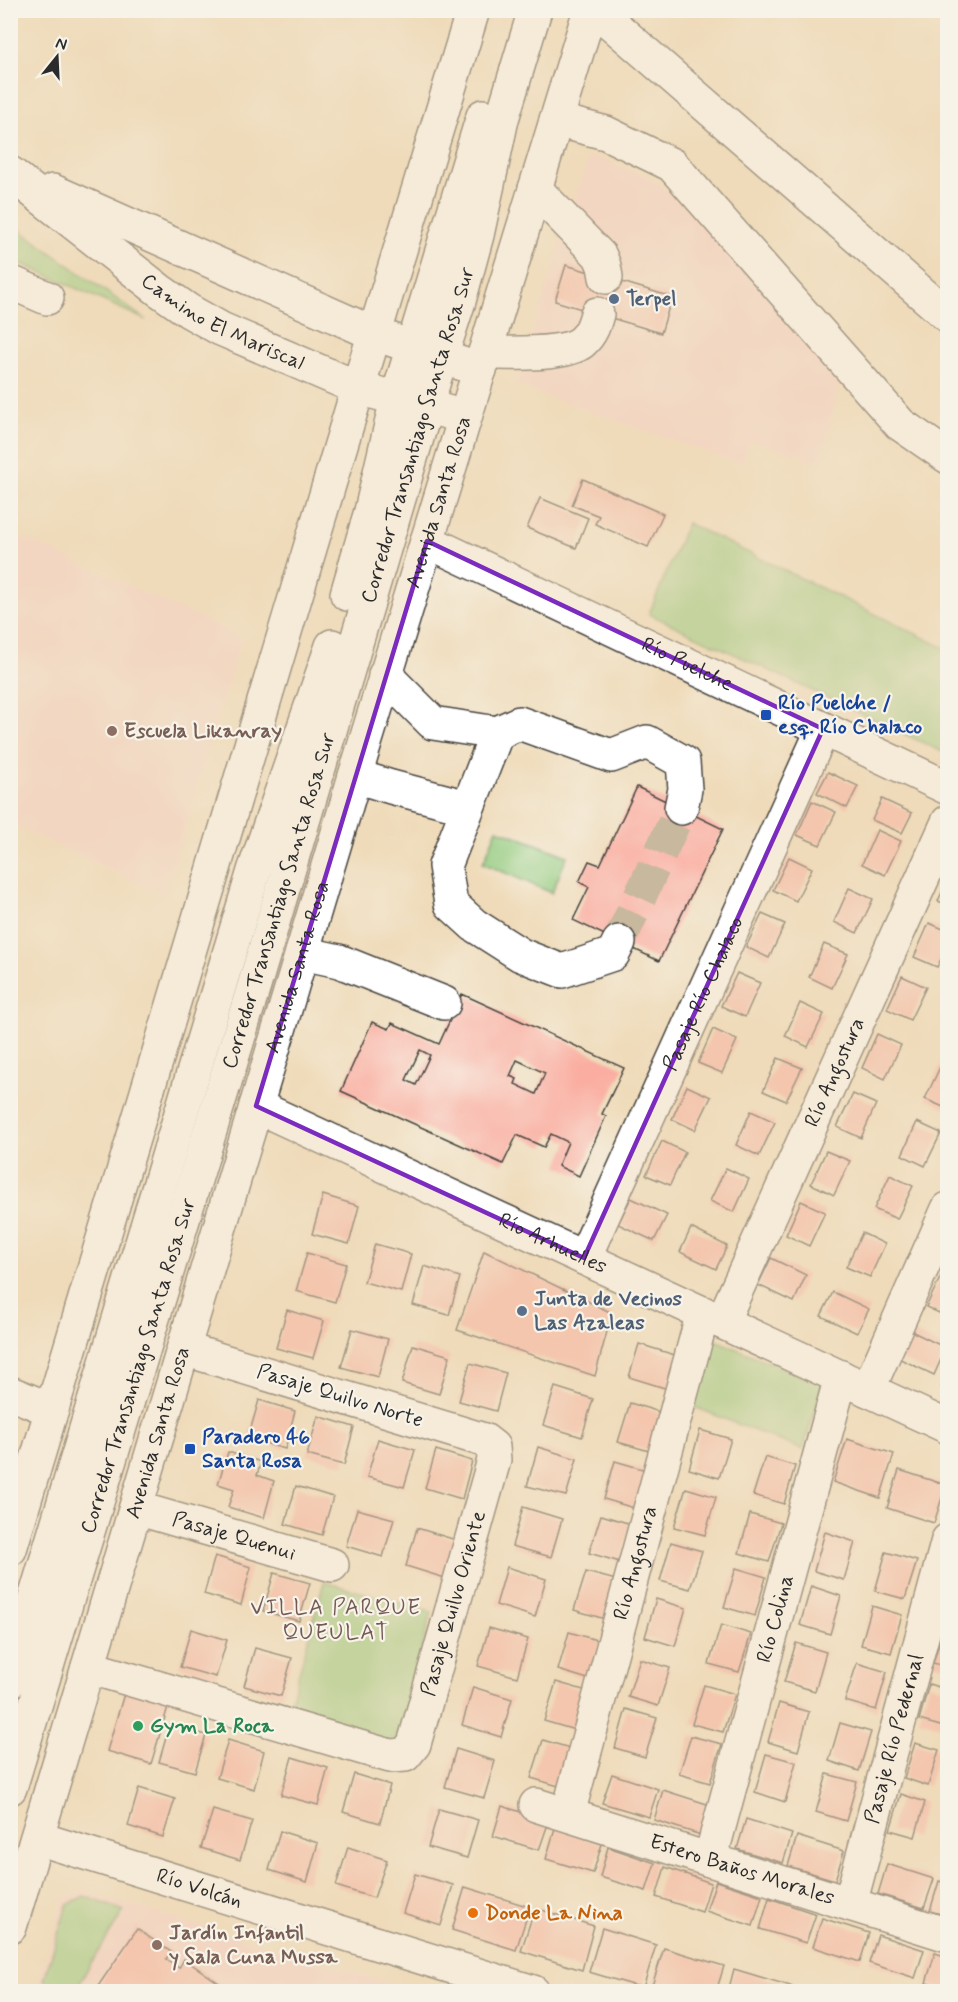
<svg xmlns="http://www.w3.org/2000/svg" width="958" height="2002" viewBox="0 0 958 2002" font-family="Mynerve,sans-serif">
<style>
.built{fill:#f7d0c9}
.green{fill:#92cb7e;stroke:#5e7b54;stroke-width:1.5}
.building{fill:#faada0;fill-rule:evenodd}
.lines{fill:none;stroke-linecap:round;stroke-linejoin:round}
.minor-tunnel{stroke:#c8b89d;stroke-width:33;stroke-dasharray:33 16;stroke-linecap:butt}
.minor-casing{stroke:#484540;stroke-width:36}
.major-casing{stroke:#484540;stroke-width:36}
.minor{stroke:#fff;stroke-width:33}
.major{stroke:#fff;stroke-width:33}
.marked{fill:none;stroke:#7b2cbf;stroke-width:4.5;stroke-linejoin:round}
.service-dot{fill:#5c6f8a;stroke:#f7f3e8;stroke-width:2}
.transit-dot{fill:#1a4fb4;stroke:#f7f3e8;stroke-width:2}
.education-dot{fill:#8d6e63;stroke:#f7f3e8;stroke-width:2}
.leisure-dot{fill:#2e9e5b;stroke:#f7f3e8;stroke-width:2}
.food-dot{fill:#e8710a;stroke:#f7f3e8;stroke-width:2}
.labels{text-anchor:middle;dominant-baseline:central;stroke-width:4.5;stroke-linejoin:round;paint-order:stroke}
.service-label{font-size:21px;font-weight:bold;fill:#4e5e75;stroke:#f7f3e8;text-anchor:start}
.street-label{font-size:21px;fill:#2b2b2b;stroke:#f7f3e8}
.transit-label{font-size:21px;font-weight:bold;fill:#164399;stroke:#f7f3e8;text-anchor:start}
.education-label{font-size:21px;font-weight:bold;fill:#785e54;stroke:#f7f3e8;text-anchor:start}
.leisure-label{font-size:21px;font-weight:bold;fill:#27864d;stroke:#f7f3e8;text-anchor:start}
.food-label{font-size:21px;font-weight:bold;fill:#c56008;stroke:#f7f3e8;text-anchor:start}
.neighbourhood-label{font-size:22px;letter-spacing:1.5px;fill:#735854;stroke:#f7f3e8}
</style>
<rect width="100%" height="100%" fill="#f7f3e8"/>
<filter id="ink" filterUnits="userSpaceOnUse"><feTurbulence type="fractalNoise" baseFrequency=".0167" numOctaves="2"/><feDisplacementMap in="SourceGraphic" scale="12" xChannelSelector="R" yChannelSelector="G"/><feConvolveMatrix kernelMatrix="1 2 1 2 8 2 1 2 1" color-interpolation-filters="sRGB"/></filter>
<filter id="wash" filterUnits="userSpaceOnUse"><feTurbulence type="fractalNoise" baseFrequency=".008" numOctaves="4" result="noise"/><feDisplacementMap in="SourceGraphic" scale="24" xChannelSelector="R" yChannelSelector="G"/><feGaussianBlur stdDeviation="1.35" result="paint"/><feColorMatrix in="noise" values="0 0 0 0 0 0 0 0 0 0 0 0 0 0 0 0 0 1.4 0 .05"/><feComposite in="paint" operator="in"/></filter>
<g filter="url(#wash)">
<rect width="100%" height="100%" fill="#efdbba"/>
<g class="built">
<polygon points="589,155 650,177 670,192 842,375 821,462 749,441 742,465 515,385"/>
<polygon points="11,532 242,637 164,895 11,824"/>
<polygon points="82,1890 415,1991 36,1992 64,1899"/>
</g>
<g class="green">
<polygon points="11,224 146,320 11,259"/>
<polygon points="687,523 947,649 947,754 649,614"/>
<polygon points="497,829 567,856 552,893 483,863"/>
<polygon points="710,1338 823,1384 803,1450 692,1406"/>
<polygon points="324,1582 432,1612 394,1750 286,1720"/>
<polygon points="84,1896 124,1911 74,1991 64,1991 44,1980 67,1905"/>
</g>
<g id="blocks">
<g class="building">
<polygon points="566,265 672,297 661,333 555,301"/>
<polygon points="583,479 663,514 648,547 595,524 599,516 572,505"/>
<polygon points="540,498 588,518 576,548 527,528"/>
<polygon points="828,772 858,786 847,808 817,793"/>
<polygon points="637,787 723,829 659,961 573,920 589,887 579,882 589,861 600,865"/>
<polygon points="882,799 912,813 902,833 872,820"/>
<polygon points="812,801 836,812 820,845 797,835"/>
<polygon points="877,830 901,841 885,875 862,864"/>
<polygon points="789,857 812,868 796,901 773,890"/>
<polygon points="948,879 948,905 938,901"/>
<polygon points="849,888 873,899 857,933 834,922"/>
<polygon points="762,914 785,924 769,958 746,947"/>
<polygon points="929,923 948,931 948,945 937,967 914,957"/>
<polygon points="824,944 848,954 832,988 809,977"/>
<polygon points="737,973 760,983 745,1017 721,1006"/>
<polygon points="902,976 926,987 910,1020 887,1009"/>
<path d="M462 994 624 1068 602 1114 606 1116 579 1176 558 1166 568 1142 551 1134 544 1147 517 1135 503 1164 341 1091 372 1022 389 1029 392 1023 439 1044ZM420 1050 430 1055 416 1085 406 1080ZM517 1060 545 1073 536 1094 515 1084 517 1079 510 1076Z"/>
<polygon points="800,1003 824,1014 808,1047 785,1036"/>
<polygon points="713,1029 737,1040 722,1073 698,1063"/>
<polygon points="877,1034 901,1045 885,1079 862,1068"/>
<polygon points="778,1058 802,1068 786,1101 763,1091"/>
<polygon points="941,1065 948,1068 948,1109 925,1099"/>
<polygon points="687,1086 711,1097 695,1130 672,1119"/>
<polygon points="853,1094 876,1104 861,1138 837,1127"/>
<polygon points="751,1111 775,1122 759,1156 736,1145"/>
<polygon points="917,1122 941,1133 925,1166 902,1155"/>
<polygon points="662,1141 685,1152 670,1185 646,1175"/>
<polygon points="826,1151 850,1161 834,1195 811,1184"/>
<polygon points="726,1168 749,1179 734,1212 710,1201"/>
<polygon points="890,1175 913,1186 897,1219 874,1209"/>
<polygon points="323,1195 359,1206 349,1244 312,1234"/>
<polygon points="631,1198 667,1215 654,1241 618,1224"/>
<polygon points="801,1201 825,1212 809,1246 786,1235"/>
<polygon points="691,1228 727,1246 716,1269 680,1252"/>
<polygon points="862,1233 885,1244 870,1277 846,1267"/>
<polygon points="375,1244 411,1254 401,1292 364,1282"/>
<polygon points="484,1251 612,1313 595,1376 457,1330"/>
<polygon points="307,1253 346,1264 335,1302 296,1291"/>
<polygon points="771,1258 806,1275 794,1302 758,1285"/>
<polygon points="424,1266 460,1277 449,1315 413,1305"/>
<polygon points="942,1274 948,1277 948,1317 926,1307"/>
<polygon points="833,1292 869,1309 857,1333 821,1316"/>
<polygon points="287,1310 324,1321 313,1358 276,1348"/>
<polygon points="352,1329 388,1339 378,1377 341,1367"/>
<polygon points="911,1331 946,1348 934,1375 898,1358"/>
<polygon points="639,1344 678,1356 668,1389 629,1377"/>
<polygon points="413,1345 450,1356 439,1394 402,1383"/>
<polygon points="470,1363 506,1373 496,1411 459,1401"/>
<polygon points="948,1372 948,1390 941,1387"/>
<polygon points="555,1387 593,1399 582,1437 543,1425"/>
<polygon points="259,1400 295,1411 285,1449 248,1438"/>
<polygon points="630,1403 660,1412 649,1451 618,1442"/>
<polygon points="318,1416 354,1427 344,1465 307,1455"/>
<polygon points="700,1430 731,1439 719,1478 689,1469"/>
<polygon points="378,1439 415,1450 404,1487 367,1477"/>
<polygon points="847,1439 894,1454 880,1498 833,1482"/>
<polygon points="538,1447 577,1459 566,1496 527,1486"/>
<polygon points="436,1450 472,1461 462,1499 425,1488"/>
<polygon points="228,1452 261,1462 257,1475 274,1481 264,1518 228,1507 234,1489 218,1484"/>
<polygon points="765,1457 795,1466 784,1504 753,1495"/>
<polygon points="615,1461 646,1470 634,1508 604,1499"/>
<polygon points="899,1470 946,1485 934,1523 887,1508"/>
<polygon points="296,1486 333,1497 322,1535 285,1524"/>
<polygon points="686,1488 716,1497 705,1535 674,1527"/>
<polygon points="523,1507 562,1519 551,1557 512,1546"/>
<polygon points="357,1509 394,1519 383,1557 346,1546"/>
<polygon points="750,1514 781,1523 769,1562 739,1553"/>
<polygon points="601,1515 631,1524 620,1562 589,1553"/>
<polygon points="417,1528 456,1540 445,1578 406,1566"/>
<polygon points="825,1532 855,1542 844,1580 814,1571"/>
<polygon points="671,1542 702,1551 690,1589 660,1581"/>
<polygon points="886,1552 917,1561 905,1599 875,1591"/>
<polygon points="215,1556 251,1567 241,1605 204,1594"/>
<polygon points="507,1567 546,1579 535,1617 496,1605"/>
<polygon points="736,1568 766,1577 755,1616 724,1607"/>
<polygon points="586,1572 616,1580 605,1619 574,1610"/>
<polygon points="274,1573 310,1583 299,1621 263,1611"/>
<polygon points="811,1586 841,1596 830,1634 800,1625"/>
<polygon points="656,1599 686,1608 675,1646 645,1637"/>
<polygon points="872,1606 902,1615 891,1653 861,1645"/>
<polygon points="721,1625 751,1634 739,1672 709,1664"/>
<polygon points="944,1627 948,1628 948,1667 933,1663"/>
<polygon points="489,1628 528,1639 517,1677 478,1666"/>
<polygon points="191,1629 227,1640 216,1677 180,1667"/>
<polygon points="569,1632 600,1641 588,1679 558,1670"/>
<polygon points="796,1643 826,1652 815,1691 784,1682"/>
<polygon points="255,1648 292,1658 281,1696 244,1686"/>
<polygon points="640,1659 670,1668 658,1706 628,1697"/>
<polygon points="857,1663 887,1672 876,1710 845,1701"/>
<polygon points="556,1682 587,1691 575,1730 544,1721"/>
<polygon points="929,1684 948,1690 948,1713 944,1727 919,1720"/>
<polygon points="704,1685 735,1694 723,1732 692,1724"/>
<polygon points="126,1687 170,1700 151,1764 107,1751"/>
<polygon points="473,1687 512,1699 501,1737 462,1725"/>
<polygon points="779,1703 809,1712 798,1751 768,1742"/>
<polygon points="626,1709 657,1718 645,1757 615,1748"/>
<polygon points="840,1723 871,1732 859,1771 829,1761"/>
<polygon points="170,1724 206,1735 195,1772 159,1762"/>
<polygon points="691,1736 722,1744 710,1783 679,1774"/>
<polygon points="228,1740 264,1751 254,1789 217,1778"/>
<polygon points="543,1740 573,1749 562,1787 531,1778"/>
<polygon points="915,1743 939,1750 928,1786 904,1778"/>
<polygon points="456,1749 495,1761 484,1798 445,1787"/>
<polygon points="766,1754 796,1762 785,1802 755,1792"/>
<polygon points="292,1757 328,1768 318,1805 281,1795"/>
<polygon points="354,1774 390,1785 380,1823 343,1812"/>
<polygon points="612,1774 658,1789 649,1817 602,1803"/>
<polygon points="827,1774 857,1782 846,1821 816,1812"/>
<polygon points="139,1788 175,1799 163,1837 128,1826"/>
<polygon points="663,1790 710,1805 701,1835 654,1820"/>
<polygon points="901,1794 925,1802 915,1837 890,1830"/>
<polygon points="502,1806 549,1821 539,1850 493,1836"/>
<polygon points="439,1809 478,1820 467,1858 428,1847"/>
<polygon points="213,1810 252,1821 240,1860 201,1848"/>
<polygon points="746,1819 792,1834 783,1863 737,1849"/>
<polygon points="555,1828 602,1844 593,1873 546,1859"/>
<polygon points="280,1831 318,1843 307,1882 269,1870"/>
<polygon points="797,1836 844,1851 835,1880 788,1866"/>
<polygon points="348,1847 387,1860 374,1898 336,1886"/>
<polygon points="608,1847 655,1863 646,1891 600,1877"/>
<polygon points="887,1864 934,1879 924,1908 878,1894"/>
<polygon points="665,1867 711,1883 702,1912 656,1897"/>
<polygon points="415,1874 453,1885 441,1925 403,1913"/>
<polygon points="716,1881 762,1896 753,1926 706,1911"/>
<polygon points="939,1881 948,1884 948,1916 930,1911"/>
<polygon points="465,1887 530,1907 516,1950 452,1930"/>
<polygon points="769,1898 816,1914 806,1943 760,1929"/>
<polygon points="535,1908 594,1926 582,1970 521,1951"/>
<polygon points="822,1918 869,1933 860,1962 813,1947"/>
<polygon points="602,1928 656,1945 643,1988 589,1972"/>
<polygon points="137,1929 171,1952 166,1959 179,1968 184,1959 219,1983 213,1992 94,1992"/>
<polygon points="878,1935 924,1950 915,1978 869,1963"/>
<polygon points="664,1948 724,1966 716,1992 650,1992"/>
<polygon points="935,1953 948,1957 948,1989 926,1983"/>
<polygon points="734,1969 794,1987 793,1992 728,1992"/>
</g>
</g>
</g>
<g filter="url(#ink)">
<use href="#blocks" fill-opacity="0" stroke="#484540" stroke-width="1.5"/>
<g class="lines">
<polyline class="minor-tunnel" points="619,942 681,808"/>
<defs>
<g id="minor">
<polyline points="596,10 948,316"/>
<polyline points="556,120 606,133 672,165 900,424 948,457"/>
<polyline points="535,189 600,256 604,266 606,277"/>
<polyline points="10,282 47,298"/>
<path d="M485 353C508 353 565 356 582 342 591 334 594 325 597 314"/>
<path id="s1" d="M427 541 948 788"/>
<polyline points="347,594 371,511 397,399 483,116"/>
<polyline points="385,675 433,723 497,733"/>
<polyline points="355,776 391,787 467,807"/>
<polyline points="619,942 613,954 562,971 521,955 474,925 451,904 445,866 497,733 519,723 611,756 647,742 683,762 685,789 681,808"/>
<polyline points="302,953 339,961 444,1003"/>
<path id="s2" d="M256 1106 948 1427"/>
<path id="s3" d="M584 1258 823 729"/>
<path id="s4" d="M722 1322 948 822"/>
<polyline points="868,1390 948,1209"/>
<polyline points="10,1393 52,1410"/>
<path id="s5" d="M136 1508 332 1565"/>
<path id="s6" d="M88 1667 390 1756 405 1755 414 1744 494 1460 493 1447 484 1440 184 1349"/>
<polyline points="10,1681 254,871 332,646"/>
<path id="s7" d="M10 1788 255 983 441 357 459 301 477 235 502 119 535 10"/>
<path id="s8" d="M536 1805 948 1935"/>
<path id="s9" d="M568 1814 703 1313"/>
<path id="s10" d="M37 1838 533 1992"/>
<path id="s11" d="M710 1860 841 1377"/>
<path id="s12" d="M850 1904 948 1540"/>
</g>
<g id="major">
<path id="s13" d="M10 173 159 290 189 311 221 329 358 388 465 417"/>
<polyline points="53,191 375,334 480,370"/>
<polyline points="10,1549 358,388 473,10"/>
<path id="s14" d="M10 1927 355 776 590 10"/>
</g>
</defs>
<use href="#minor" class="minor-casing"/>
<use href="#major" class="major-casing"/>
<use href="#minor" class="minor"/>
<use href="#major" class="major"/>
</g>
</g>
<path d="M0 0H958V2002H0ZM427 541 823 729 584 1258 256 1106Z" fill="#efdbba" fill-opacity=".55" fill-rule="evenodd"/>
<path class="marked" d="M427 541 823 729 584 1258 256 1106Z"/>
<g class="service-dot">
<circle cx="614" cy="299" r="6"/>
<circle cx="522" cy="1311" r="6"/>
</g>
<g class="transit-dot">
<rect x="760" y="709" width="12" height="12" rx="3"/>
<rect x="184" y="1443" width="12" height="12" rx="3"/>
</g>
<g class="education-dot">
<circle cx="112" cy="731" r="6"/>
<circle cx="157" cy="1945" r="6"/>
</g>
<circle class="leisure-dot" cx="138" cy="1726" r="6"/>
<circle class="food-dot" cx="473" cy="1913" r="6"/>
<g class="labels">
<g class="service-label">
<text x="626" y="299">Terpel</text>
<text x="534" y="1299">Junta de Vecinos<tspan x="534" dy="24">Las Azaleas</tspan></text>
</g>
<g class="street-label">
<text stroke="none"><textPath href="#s13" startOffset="261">Camino El Mariscal</textPath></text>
<text stroke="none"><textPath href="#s7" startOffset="1413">Corredor Transantiago Santa Rosa Sur</textPath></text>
<text stroke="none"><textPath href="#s14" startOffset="1488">Avenida Santa Rosa</textPath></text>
<text stroke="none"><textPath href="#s1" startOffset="288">Río Puelche</textPath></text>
<text stroke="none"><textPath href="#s7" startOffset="927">Corredor Transantiago Santa Rosa Sur</textPath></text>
<text stroke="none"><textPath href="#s14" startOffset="1002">Avenida Santa Rosa</textPath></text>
<text stroke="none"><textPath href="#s3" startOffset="290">Pasaje Río Chalaco</textPath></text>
<text stroke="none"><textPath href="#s4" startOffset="274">Río Angostura</textPath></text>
<text stroke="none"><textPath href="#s2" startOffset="327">Río Arhuelles</textPath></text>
<text stroke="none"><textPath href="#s7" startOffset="441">Corredor Transantiago Santa Rosa Sur</textPath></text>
<text transform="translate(340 1396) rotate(17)">Pasaje Quilvo Norte</text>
<text stroke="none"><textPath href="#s14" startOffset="516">Avenida Santa Rosa</textPath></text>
<text stroke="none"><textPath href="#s5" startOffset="102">Pasaje Quenui</textPath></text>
<text stroke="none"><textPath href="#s9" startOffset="260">Río Angostura</textPath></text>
<text stroke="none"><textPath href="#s6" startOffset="490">Pasaje Quilvo Oriente</textPath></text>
<text stroke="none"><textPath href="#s11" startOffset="250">Río Colina</textPath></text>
<text stroke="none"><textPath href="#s12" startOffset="171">Pasaje Río Pedernal</textPath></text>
<text stroke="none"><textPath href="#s8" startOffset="216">Estero Baños Morales</textPath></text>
<text stroke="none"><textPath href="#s10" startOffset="170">Río Volcán</textPath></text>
</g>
<g class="transit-label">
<text x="778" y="703">Río Puelche /<tspan x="778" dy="24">esq. Río Chalaco</tspan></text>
<text x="202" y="1437">Paradero 46<tspan x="202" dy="24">Santa Rosa</tspan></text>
</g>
<g class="education-label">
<text x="124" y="731">Escuela Likanray</text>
<text x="169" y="1933">Jardín Infantil<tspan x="169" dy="24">y Sala Cuna Mussa</tspan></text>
</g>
<g class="leisure-label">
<text x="150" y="1726">Gym La Roca</text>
</g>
<g class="food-label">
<text x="485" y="1913">Donde La Nina</text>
</g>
<g class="neighbourhood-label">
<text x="336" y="1608">VILLA PARQUE<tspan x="336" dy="25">QUEULAT</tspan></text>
</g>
</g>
<rect width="958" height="2002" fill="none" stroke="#f7f3e8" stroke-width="36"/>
<g transform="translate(57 57) rotate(18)" stroke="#f7f3e8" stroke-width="4.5" paint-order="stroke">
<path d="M0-4.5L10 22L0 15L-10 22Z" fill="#2b2b2b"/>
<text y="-9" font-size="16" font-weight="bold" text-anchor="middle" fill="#2b2b2b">N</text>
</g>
</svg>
